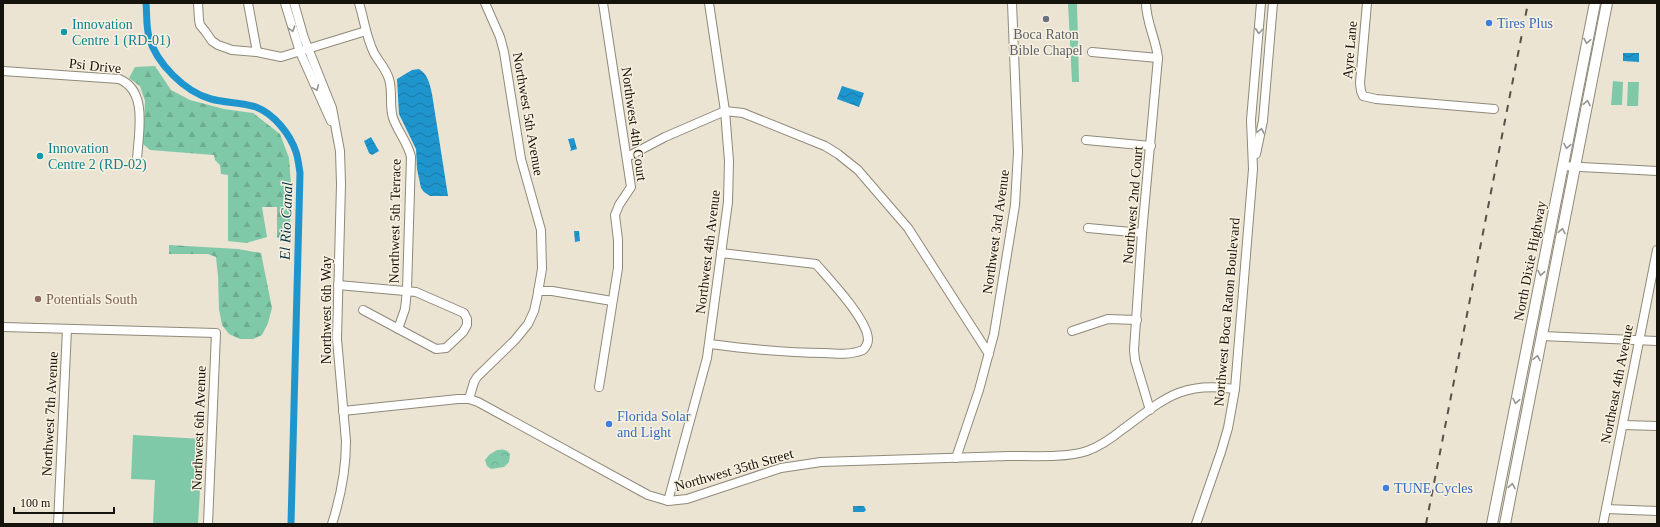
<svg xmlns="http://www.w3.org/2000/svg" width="1660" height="527" viewBox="0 0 1660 527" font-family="'Times New Roman',serif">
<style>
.grass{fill:#7fc9a9}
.forest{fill:url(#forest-firs)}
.park{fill:url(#park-crowns)}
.water{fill:url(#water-waves)}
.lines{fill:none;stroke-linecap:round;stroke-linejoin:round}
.canal{stroke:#1f95ce;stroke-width:7}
.minor-casing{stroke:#8f8979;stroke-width:10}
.major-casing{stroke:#8f8979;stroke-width:12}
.minor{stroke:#fff;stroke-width:8}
.major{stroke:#fff;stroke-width:10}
.rail{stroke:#565249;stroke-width:2;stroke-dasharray:7 7;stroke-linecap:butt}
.oneway{stroke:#969592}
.worship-dot{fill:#6b7280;stroke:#f9f1e0;stroke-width:1.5}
.shop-dot{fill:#3f7fe0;stroke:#f9f1e0;stroke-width:1.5}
.culture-dot{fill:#0f9aa8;stroke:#f9f1e0;stroke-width:1.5}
.education-dot{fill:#8d6e63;stroke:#f9f1e0;stroke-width:1.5}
.labels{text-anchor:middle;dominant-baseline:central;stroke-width:3;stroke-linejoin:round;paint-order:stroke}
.shop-label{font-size:14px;fill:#366cbe;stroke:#f9f1e0;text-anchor:start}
.culture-label{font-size:14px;fill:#0d838f;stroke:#f9f1e0;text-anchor:start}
.worship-label{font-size:14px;fill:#5b616d;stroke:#f9f1e0}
.street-label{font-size:14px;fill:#16130d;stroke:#f9f1e0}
.education-label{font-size:14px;fill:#785e54;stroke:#f9f1e0;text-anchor:start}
.water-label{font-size:15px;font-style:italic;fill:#02334a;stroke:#f9f1e0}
</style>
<defs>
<pattern id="forest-firs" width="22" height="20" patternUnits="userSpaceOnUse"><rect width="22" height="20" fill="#7fc9a9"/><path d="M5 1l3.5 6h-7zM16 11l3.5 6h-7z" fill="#6dac90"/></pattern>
<pattern id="park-crowns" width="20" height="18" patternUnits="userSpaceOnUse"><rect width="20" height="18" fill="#7fc9a9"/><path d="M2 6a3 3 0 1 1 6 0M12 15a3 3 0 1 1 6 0" fill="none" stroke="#6dac90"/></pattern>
<pattern id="water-waves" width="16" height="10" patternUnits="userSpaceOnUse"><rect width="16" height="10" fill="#1f95ce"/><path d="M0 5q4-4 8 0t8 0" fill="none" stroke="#1a78a6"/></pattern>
</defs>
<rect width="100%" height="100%" fill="#ebe4d3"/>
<g class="grass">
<polygon points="1068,3 1077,3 1079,82 1072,82"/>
<polygon points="1613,81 1623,82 1622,105 1611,105"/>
<polygon points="1628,82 1639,82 1638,106 1627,106"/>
<polygon points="133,435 203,439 198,524 153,524 155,480 131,479"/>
</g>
<g class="forest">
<polygon points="155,66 171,90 190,100 224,109 253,113 280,134 289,158 292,199 289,236 277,238 277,207 262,207 267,237 246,243 228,241 228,175 221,174 220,165 215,160 214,155 150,150 143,144 145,101 140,86 129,78 135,67"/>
<polygon points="169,245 238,249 261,253 272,308 268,323 262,335 253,339 240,339 229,334 222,325 219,309 218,276 216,257 208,254 169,254"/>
</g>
<path class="park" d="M497 450C503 449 506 449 510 454L509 462 504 467 491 469 487 466 485 460 489 455Z"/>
<g class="water">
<polygon points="1623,53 1639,53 1639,62 1623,61"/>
<path d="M419 69C428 74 430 85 432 94L448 196H430L424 192 421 188 417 169 416 149 399 114 397 79 412 70Z"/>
<polygon points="842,86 864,93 859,107 837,99"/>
<polygon points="371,137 379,151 372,155 369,153 364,141"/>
<polygon points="574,138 577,149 570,151 571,149 568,139"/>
<polygon points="574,231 579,231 580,241 575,242"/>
<polygon points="853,506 864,506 866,510 864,512 853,512"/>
</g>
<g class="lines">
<path class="canal" d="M146 3C147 14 146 26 149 37 156 63 185 92 211 99 225 103 242 102 256 107 274 114 290 134 296 152 298 158 299 166 300 173L291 524"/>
<defs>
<g id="minor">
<polyline points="198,3 199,20 200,25 205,31 212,41 218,45 232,50 257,52 281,57 366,31"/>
<polyline points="248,3 257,52"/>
<polyline points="285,3 300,52 331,121"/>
<path d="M294 3 304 38 332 108 340 151 341 184 337 339 346 441C346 470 341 496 332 524"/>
<path d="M359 3C364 19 366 37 374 53 379 62 386 69 389 79 393 92 389 105 393 118 398 132 408 143 411 157L407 290 405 309 398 329"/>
<path d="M1146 3C1146 22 1156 39 1158 58L1142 233 1134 350 1135 360 1150 410"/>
<polyline points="1367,3 1360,83 1361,91 1363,96 1376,99 1494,109"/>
<polyline points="1092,52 1158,58"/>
<path d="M3 71 119 79C149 91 138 134 137 161"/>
<polyline points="1086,140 1151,146"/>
<polyline points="1256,154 1263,121 1273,3"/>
<polyline points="627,157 665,137 725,111 743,113 825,146 838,154 858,170 908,228 989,354"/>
<polyline points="1562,166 1657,171"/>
<polyline points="1088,228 1142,233"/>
<polyline points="338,285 416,292 464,313 467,319 467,325 463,332 446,348 436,349 363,310"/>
<polyline points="538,291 552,291 612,301"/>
<polyline points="3,327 216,333 208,524"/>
<polyline points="1072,331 1108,319 1137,320"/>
<polyline points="1542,336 1657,341"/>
<path d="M710 344C748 349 785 353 824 353 837 354 851 355 863 350 866 347 868 343 868 339 867 319 830 280 816 264L721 253"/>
<polyline points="599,387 618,268 618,240 615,215 619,205 631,187 603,3"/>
<polyline points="469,399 474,382 477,377 515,340 528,324 534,311 537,298 542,269 541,230 521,159 504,52 500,37 485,3"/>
<path d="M343 411 458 399H469L478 402 648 495 668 501 687 499 781 468 821 462C884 460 946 458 1009 456 1032 456 1066 458 1087 451 1101 446 1112 438 1123 429 1164 399 1181 381 1235 389"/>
<polyline points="1623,425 1657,426"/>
<polyline points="956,458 979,390 994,334 1015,205 1018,152 1012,3"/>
<polyline points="668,501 707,358 728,202 729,161 725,111 709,3"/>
<polyline points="1606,509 1657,511"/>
<polyline points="58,524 67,329"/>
<polyline points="1196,524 1221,452 1228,428 1235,389 1253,169 1251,120 1261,3"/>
<polyline points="1603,524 1657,250"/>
</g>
<g id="major">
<polyline points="1492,524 1595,3"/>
<polyline points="1505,524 1607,3"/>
</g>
</defs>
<use href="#minor" class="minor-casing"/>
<use href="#major" class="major-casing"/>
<use href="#minor" class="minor"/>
<use href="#major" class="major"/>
<polyline class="rail" points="1426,524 1528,3"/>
</g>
<defs><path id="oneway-chevron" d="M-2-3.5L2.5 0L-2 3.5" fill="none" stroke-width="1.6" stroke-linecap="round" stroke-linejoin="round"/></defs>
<g class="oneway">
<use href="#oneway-chevron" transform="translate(292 29) rotate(72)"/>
<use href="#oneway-chevron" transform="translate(1259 31) rotate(95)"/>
<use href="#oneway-chevron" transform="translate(1587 41) rotate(101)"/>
<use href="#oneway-chevron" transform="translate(316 88) rotate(66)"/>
<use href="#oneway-chevron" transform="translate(1587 103) rotate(-79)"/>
<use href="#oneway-chevron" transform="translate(1261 131) rotate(-78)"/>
<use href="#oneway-chevron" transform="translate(1567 146) rotate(101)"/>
<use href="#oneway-chevron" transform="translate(1562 231) rotate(-79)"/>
<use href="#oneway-chevron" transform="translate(1541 273) rotate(101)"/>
<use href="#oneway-chevron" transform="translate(1537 358) rotate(-79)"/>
<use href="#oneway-chevron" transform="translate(1516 401) rotate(101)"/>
<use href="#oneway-chevron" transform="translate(1512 486) rotate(-79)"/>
</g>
<circle class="worship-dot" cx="1046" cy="19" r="4"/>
<g class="shop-dot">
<circle cx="1489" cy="23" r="4"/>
<circle cx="609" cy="424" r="4"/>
<circle cx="1386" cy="488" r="4"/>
</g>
<g class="culture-dot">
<circle cx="64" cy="32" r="4"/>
<circle cx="40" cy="156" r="4"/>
</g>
<circle class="education-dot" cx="38" cy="299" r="4"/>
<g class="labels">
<g class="shop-label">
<text x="1497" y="23">Tires Plus</text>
<text x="617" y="416">Florida Solar<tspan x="617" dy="16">and Light</tspan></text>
<text x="1394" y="488">TUNE Cycles</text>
</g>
<g class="culture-label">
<text x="72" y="24">Innovation<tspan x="72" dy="16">Centre 1 (RD-01)</tspan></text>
<text x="48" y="148">Innovation<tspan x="48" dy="16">Centre 2 (RD-02)</tspan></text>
</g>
<g class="worship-label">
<text x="1046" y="34">Boca Raton<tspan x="1046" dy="16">Bible Chapel</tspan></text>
</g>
<g class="street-label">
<text transform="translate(1350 50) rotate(-85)">Ayre Lane</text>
<text transform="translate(95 66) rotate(6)">Psi Drive</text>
<text transform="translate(528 114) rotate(80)">Northwest 5th Avenue</text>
<text transform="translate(634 124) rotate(82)">Northwest 4th Court</text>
<text transform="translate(1133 205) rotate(-85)">Northwest 2nd Court</text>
<text transform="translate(395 221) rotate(-89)">Northwest 5th Terrace</text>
<text transform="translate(996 232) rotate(-82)">Northwest 3rd Avenue</text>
<text transform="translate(708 252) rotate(-83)">Northwest 4th Avenue</text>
<text transform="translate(1530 261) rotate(-79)">North Dixie Highway</text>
<text transform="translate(326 310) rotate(-90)">Northwest 6th Way</text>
<text transform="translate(1227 312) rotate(-85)">Northwest Boca Raton Boulevard</text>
<text transform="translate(1617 384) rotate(-79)">Northeast 4th Avenue</text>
<text transform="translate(50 414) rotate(-87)">Northwest 7th Avenue</text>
<text transform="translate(199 428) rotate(-88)">Northwest 6th Avenue</text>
<text transform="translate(734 470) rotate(-16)">Northwest 35th Street</text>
</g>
<g class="education-label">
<text x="46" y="299">Potentials South</text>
</g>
<g class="water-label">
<text transform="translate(286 221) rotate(-88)">El Rio Canal</text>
</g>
</g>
<rect width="1660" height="527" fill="none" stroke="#16130d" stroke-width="8"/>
<path d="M14 507v6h100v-6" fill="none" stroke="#16130d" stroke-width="2"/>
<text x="20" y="507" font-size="12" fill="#16130d" stroke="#f9f1e0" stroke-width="3" paint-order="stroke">100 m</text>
</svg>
